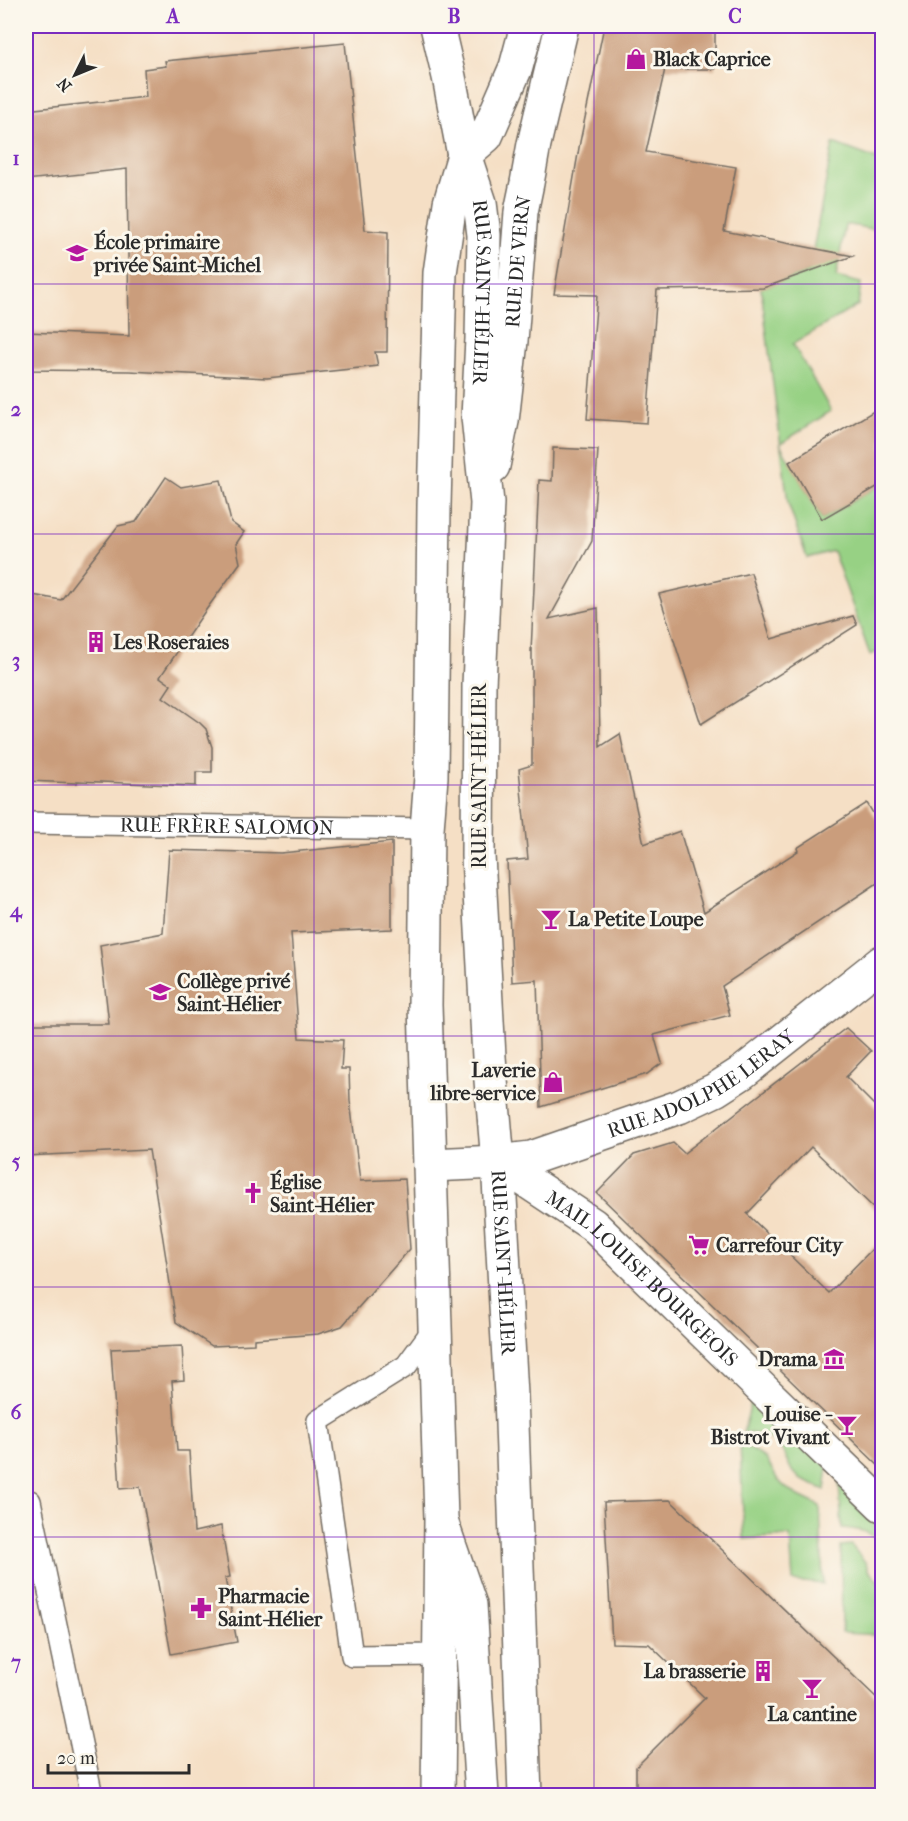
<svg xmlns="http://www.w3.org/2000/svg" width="908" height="1821" viewBox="0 0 908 1821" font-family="'IM FELL French Canon',serif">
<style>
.green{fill:#97d184;stroke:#617e58;stroke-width:1.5}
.building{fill:#ca9d7b}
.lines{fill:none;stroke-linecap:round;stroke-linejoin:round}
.lane-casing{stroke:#726a61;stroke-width:24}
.street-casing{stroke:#726a61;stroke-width:36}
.secondary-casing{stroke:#726a61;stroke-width:36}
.primary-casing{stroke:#726a61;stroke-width:36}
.lane{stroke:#fff;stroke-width:21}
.street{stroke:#fff;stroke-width:33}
.secondary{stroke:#fff;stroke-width:33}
.primary{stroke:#fff;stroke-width:33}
.grid{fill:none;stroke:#7b2cbf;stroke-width:1.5;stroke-opacity:0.55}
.labels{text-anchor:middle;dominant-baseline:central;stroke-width:6;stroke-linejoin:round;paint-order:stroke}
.poi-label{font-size:20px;font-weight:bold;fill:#2b2b2b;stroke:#fbf7ec;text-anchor:start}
.street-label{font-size:20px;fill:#2b2b2b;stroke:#fbf7ec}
.neatline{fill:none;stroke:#7b2cbf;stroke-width:2}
.grid-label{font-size:20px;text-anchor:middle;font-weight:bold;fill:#7b2cbf}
</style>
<rect width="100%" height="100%" fill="#fbf7ec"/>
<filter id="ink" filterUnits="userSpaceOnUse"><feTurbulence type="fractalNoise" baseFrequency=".0167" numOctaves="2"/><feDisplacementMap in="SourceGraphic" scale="12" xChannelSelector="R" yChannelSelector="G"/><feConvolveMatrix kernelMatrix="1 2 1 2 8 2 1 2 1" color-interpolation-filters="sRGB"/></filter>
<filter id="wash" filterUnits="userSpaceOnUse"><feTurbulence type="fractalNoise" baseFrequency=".008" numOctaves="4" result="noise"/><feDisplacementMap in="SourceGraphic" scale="24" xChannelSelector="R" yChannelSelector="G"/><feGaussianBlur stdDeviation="1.35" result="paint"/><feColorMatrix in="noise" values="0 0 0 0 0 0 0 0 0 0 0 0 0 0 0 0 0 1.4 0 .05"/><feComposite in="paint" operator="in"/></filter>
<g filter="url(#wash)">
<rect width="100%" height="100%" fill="#f5dfc5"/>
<g class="green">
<polygon points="833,143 882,161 882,231 851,225 845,225 836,277 861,283 858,305 793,344 831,411 780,444 822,519 882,484 882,650 870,655 833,551 807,558 788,503 761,288 809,272"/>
<polygon points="753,1396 828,1468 825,1490 800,1479 791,1469 780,1446 762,1434 743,1433"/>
<polygon points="740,1442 766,1459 778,1480 786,1488 797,1495 820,1506 823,1584 793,1581 790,1536 744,1539"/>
<path d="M839 1484 882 1528V1551C873 1530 863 1530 842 1528Z"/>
<polygon points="851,1545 866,1563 868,1570 882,1586 882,1635 842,1633 841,1546"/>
</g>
<g id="blocks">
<g class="building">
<polygon points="604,26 715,26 715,69 665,69 646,152 736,167 724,231 853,256 763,288 657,290 647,423 587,419 597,295 554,294 580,142"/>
<polygon points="345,43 365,230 388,232 387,352 375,352 378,366 267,378 129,371 26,370 26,332 129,336 127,169 26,180 26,110 146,97 144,69 166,66 165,61"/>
<polygon points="882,406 882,484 822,519 789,462"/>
<polygon points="553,448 598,450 592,541 549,619 598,608 600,747 620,734 644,844 680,831 704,912 798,851 797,848 867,803 882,828 882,880 722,986 730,1015 654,1035 662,1063 647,1074 541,1107 537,980 512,982 507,861 528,859 519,769 532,765 532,648 531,652 539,480 552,481"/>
<polygon points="166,477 181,487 221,480 231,522 244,532 236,544 240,563 203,614 160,677 171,685 163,697 200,723 206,729 212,747 212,772 196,772 196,786 77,781 77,783 26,781 26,594 61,600 118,526 136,522"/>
<polygon points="751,573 771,639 853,616 857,625 701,724 659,594"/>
<polygon points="392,842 392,929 291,933 299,1038 343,1040 341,1069 349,1069 350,1101 360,1181 405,1179 410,1249 342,1326 318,1334 254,1339 254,1344 212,1346 176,1322 149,1150 26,1156 26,1024 109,1024 100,945 163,933 169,850 281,853"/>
<polygon points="846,1028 871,1051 846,1077 882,1113 882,1216 811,1147 747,1214 829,1293 882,1239 882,1469 597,1193 634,1155 673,1143 684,1153"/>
<polygon points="182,1346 184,1380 172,1381 177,1451 189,1451 194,1532 221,1526 230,1577 225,1578 237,1642 171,1654 140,1487 120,1489 111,1349"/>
<polygon points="670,1500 882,1703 882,1784 871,1796 636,1796 636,1767 705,1698 649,1644 612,1643 604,1502"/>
</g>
</g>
</g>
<g filter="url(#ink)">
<use href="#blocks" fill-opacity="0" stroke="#726a61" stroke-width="1.5"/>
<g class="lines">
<defs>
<g id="lane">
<path id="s1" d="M26 823 427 829"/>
<polyline points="434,1328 406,1366 318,1421 352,1656 439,1655"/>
<polyline points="30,1501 92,1796"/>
</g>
<g id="street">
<path id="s2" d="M498 1162 593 1225 882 1505"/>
<path id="s3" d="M430 1165 498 1162 531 1158 679 1107 715 1090 743 1072 882 962"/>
<polyline points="442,1524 470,1605 482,1796"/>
</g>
<polyline id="secondary" points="437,26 449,77 464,155"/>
<g id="primary">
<path id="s4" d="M464 155 480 203 484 235 482 339 478 417 487 503 479 685 478 856 489 1057 498 1162 511 1395 525 1796"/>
<polyline points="464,155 486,136 490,127 516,67 527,26"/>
<path id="s5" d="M493 466 502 421 511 341 521 212 527 183 534 144 562 26"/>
<polyline points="438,1796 441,1519 425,1005 427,829 431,777 434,506 440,273 450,203 464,155"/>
</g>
</defs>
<use href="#lane" class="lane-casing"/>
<use href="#street" class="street-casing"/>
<use href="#secondary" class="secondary-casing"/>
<use href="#primary" class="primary-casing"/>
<use href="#lane" class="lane"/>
<use href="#street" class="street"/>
<use href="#secondary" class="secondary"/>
<use href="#primary" class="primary"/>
</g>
</g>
<path class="grid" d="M314 26V1796M594 26V1796M26 284H882M26 534H882M26 785H882M26 1036H882M26 1287H882M26 1537H882"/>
<defs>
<symbol id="shop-bare" viewBox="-9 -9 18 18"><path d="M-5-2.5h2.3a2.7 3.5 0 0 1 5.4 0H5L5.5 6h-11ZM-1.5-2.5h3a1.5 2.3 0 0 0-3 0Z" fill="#b5179e" stroke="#fbf7ec" stroke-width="2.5" paint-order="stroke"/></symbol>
<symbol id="school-bare" viewBox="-9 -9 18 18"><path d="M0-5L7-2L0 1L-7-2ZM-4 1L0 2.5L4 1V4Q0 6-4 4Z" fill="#b5179e" stroke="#fbf7ec" stroke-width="2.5" paint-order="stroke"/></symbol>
<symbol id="building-bare" viewBox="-9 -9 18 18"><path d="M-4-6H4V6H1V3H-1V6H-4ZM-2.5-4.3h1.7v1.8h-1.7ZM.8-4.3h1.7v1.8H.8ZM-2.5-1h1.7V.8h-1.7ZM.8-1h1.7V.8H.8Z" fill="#b5179e" stroke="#fbf7ec" stroke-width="2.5" paint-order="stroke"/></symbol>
<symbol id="bar-bare" viewBox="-9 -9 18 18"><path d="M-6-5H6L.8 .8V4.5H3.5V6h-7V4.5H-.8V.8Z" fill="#b5179e" stroke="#fbf7ec" stroke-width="2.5" paint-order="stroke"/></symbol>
<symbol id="church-bare" viewBox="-9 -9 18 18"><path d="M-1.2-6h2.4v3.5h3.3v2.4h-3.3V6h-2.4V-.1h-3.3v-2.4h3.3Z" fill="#b5179e" stroke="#fbf7ec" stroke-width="2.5" paint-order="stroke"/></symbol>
<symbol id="supermarket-bare" viewBox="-9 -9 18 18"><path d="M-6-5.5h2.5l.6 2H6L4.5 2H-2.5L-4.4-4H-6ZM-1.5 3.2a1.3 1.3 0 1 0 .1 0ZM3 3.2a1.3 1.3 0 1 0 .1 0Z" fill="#b5179e" stroke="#fbf7ec" stroke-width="2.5" paint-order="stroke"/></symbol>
<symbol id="museum-bare" viewBox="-9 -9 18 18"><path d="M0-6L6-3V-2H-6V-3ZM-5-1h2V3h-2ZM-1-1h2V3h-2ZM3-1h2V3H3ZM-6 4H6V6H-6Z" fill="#b5179e" stroke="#fbf7ec" stroke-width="2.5" paint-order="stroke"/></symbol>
<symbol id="pharmacy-bare" viewBox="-9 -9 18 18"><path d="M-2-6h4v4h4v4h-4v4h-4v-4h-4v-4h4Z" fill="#b5179e" stroke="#fbf7ec" stroke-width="2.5" paint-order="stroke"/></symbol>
</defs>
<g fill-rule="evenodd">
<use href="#shop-bare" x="621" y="44" width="30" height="30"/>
<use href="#school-bare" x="62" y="238" width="30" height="30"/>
<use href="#building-bare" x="81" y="627" width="30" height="30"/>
<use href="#bar-bare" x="536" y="904" width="30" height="30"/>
<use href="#school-bare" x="145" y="977" width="30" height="30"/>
<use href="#shop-bare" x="538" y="1067" width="30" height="30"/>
<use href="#church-bare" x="238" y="1178" width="30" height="30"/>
<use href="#supermarket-bare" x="684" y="1230" width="30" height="30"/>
<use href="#museum-bare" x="819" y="1344" width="30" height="30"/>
<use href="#bar-bare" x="832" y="1410" width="30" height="30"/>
<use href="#pharmacy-bare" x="186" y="1593" width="30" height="30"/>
<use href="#building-bare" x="748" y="1656" width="30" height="30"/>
<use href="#bar-bare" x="797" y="1673" width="30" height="30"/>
</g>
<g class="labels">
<g class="poi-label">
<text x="653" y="59">Black Caprice</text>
<text x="94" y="242">École primaire<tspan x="94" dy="23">privée Saint-Michel</tspan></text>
<text x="113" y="642">Les Roseraies</text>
<text x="568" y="919">La Petite Loupe</text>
<text x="177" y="981">Collège privé<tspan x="177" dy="23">Saint-Hélier</tspan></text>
<text x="536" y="1070" text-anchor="end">Laverie<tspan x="536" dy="23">libre-service</tspan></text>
<text x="270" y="1182">Église<tspan x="270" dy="23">Saint-Hélier</tspan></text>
<text x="716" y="1245">Carrefour City</text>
<text x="817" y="1359" text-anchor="end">Drama</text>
<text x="830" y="1414" text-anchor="end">Louise -<tspan x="830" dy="23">Bistrot Vivant</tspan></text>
<text x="218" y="1596">Pharmacie<tspan x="218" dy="23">Saint-Hélier</tspan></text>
<text x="746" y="1671" text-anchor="end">La brasserie</text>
<text x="812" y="1714" text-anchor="middle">La cantine</text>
</g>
<g class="street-label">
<text stroke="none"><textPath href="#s5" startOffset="206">RUE DE VERN</textPath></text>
<text stroke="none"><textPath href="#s4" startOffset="140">RUE SAINT-HÉLIER</textPath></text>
<text transform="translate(479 776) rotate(-90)">RUE SAINT-HÉLIER</text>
<text stroke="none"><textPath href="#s1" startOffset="201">RUE FRÈRE SALOMON</textPath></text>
<text stroke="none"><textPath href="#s3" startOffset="288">RUE ADOLPHE LERAY</textPath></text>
<text stroke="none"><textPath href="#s4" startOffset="1112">RUE SAINT-HÉLIER</textPath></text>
<text stroke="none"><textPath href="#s2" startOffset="186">MAIL LOUISE BOURGEOIS</textPath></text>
</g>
</g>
<rect width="908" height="1821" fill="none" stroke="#fbf7ec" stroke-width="66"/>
<g transform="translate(75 75) rotate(227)" stroke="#fbf7ec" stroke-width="4.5" paint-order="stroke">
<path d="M0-4.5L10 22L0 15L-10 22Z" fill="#2b2b2b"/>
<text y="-9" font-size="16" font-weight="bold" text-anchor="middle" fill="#2b2b2b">N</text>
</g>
<path d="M48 1764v9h141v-9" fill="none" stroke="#2b2b2b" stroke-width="3"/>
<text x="57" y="1764" font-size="18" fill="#2b2b2b" stroke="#fbf7ec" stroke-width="4.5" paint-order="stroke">20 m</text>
<rect x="33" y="33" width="842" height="1755" class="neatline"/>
<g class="grid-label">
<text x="173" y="23">A</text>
<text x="454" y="23">B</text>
<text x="735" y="23">C</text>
<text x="16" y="165">1</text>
<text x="16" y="416">2</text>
<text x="16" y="667">3</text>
<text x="16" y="917">4</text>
<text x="16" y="1168">5</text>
<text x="16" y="1419">6</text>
<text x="16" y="1669">7</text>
</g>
</svg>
